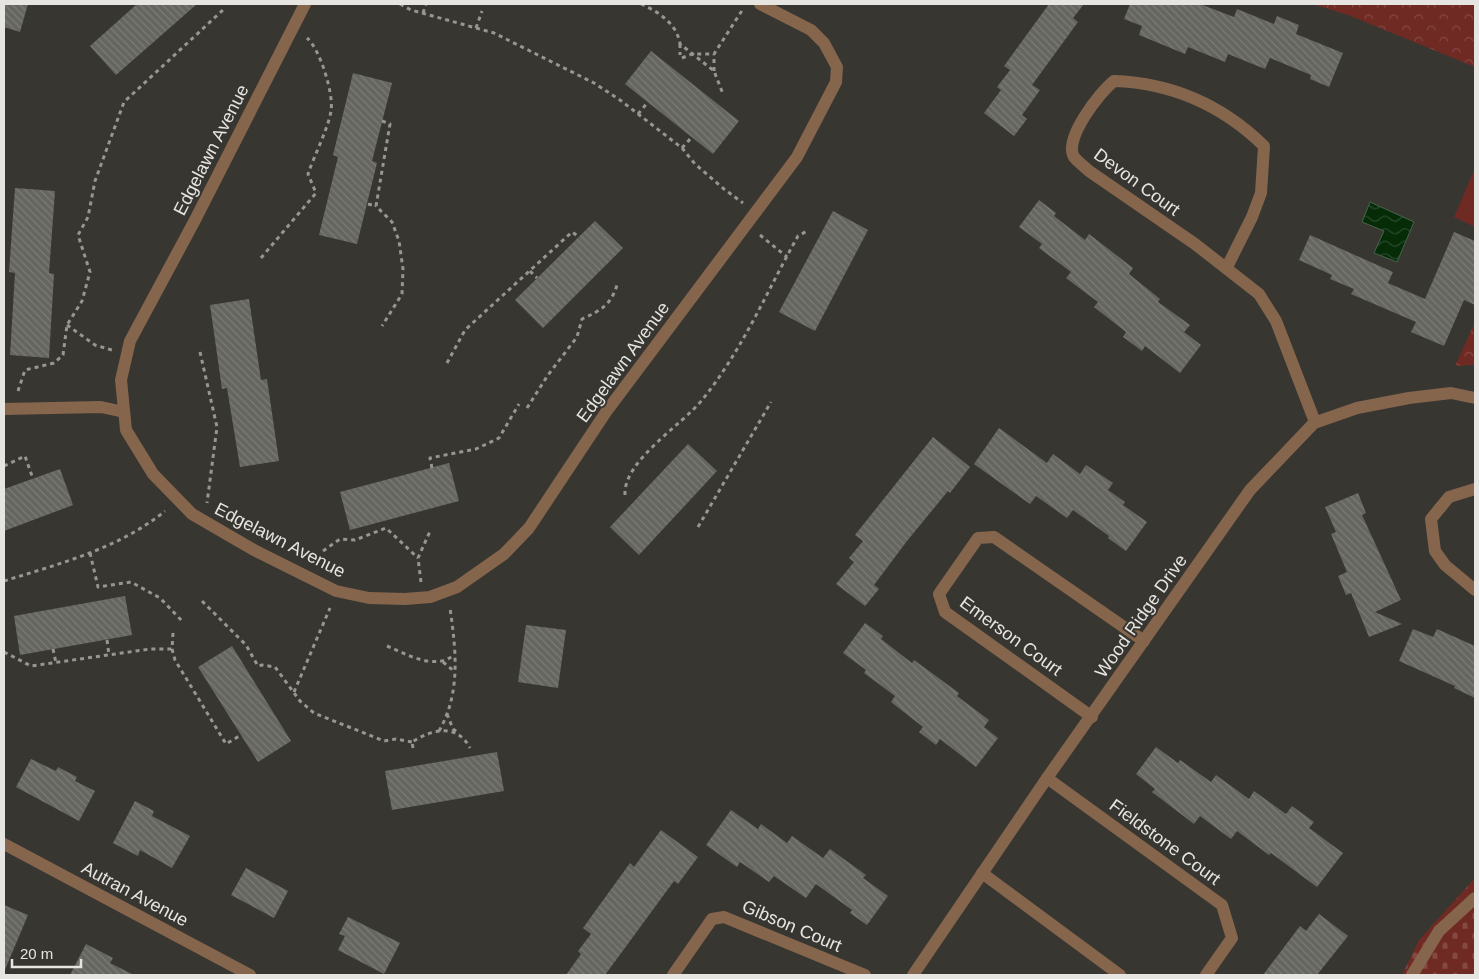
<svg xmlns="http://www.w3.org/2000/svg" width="1479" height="979" viewBox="0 0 1479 979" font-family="Arial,sans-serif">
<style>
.cemetery{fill:url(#cemetery-stones)}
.park{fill:url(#park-crowns)}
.pitch{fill:#6f2a23}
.water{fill:url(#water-waves);stroke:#486349}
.building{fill:url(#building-back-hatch)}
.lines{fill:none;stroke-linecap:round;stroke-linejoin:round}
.path{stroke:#979692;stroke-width:3;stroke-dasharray:4 4;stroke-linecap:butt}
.lane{stroke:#86654d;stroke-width:12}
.street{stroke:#86654d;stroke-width:12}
.labels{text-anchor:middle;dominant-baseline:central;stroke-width:4;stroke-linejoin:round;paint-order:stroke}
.street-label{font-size:18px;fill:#e6e5e2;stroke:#383631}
</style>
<defs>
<pattern id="cemetery-stones" width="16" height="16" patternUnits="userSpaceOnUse" patternTransform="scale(1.25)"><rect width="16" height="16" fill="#6f2a23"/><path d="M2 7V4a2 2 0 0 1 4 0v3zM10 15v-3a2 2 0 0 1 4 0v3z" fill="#844943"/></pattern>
<pattern id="park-crowns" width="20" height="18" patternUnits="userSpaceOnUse" patternTransform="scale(1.25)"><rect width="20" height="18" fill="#6f2a23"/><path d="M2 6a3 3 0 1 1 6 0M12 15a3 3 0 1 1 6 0" fill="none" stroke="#844943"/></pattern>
<pattern id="water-waves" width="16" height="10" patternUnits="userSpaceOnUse" patternTransform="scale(1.25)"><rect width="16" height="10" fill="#052b07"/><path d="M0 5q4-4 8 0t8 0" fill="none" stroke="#294a2b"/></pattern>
<pattern id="building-back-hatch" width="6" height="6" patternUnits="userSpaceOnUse" patternTransform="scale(1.25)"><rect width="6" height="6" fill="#656660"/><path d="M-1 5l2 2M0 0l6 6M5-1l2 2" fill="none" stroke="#7b7c76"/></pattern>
</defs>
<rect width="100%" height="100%" fill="#383631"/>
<polygon class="cemetery" points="1475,878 1475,975 1402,975 1419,940"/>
<g class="park">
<polygon points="1312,4 1475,4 1475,67 1348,15"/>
<polygon points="1475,322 1475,365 1455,366"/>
</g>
<polygon class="pitch" points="1475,168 1475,227 1454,217"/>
<polygon class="water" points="1370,202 1414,222 1397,262 1374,253 1384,231 1362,222"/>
<g class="building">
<polygon points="4,4 28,4 20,32 4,27"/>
<polygon points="137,4 197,4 116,75 90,46"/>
<polygon points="1049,4 1084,4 1073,18 1078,22 1032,85 1040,90 1022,115 1027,119 1014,136 984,113 1001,90 997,87 1010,70 1004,66"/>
<polygon points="1130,4 1200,4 1234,17 1237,9 1274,24 1277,16 1299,25 1296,34 1343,53 1329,87 1310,79 1311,75 1270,58 1265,69 1228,54 1225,62 1188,47 1185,54 1139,35 1142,26 1124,19"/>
<polygon points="651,51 739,121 713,154 625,84"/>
<polygon points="353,73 392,83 372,161 377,163 357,244 319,235 338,157 333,155"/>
<polygon points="15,188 55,191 49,273 54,274 49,358 10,355 15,273 9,272"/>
<polygon points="1039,200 1056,213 1054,216 1085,240 1089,234 1133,268 1129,274 1160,299 1158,302 1190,325 1184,332 1201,345 1180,373 1145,346 1142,351 1123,337 1126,332 1094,307 1098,302 1066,278 1071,272 1039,248 1042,244 1019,227"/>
<polygon points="833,211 868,230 815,331 779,312"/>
<polygon points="595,221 623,248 543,328 515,300"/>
<polygon points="1454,232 1475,241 1475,305 1464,300 1444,346 1411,332 1416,322 1351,294 1354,289 1330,279 1332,275 1299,260 1310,235 1393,272 1388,283 1425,299"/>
<polygon points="249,299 261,380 267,379 279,461 240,467 227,388 222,389 210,305"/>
<polygon points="999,428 1047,463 1053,454 1080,474 1086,465 1113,483 1108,490 1125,502 1123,505 1147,522 1126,551 1108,538 1109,536 1073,510 1067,518 1036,496 1030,504 974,464"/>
<polygon points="933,437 970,467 950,493 948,491 907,541 874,585 879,589 865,606 836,584 854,562 849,558 863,541 855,535"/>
<polygon points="688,444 717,471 639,555 610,527"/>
<polygon points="449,463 459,501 350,530 340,492"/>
<polygon points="60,469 73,505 4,531 4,489"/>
<polygon points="1358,493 1366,513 1362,515 1401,600 1375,612 1402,624 1369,637 1351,593 1346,595 1338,576 1347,572 1331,534 1336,532 1325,507"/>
<polygon points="125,596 132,635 20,655 14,616"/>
<polygon points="865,623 883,636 881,639 912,663 914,660 959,693 957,696 989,720 984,727 998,738 976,767 940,739 936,745 919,732 923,727 891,702 895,696 864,673 866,670 843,653"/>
<polygon points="526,625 566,630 558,688 518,682"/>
<polygon points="1413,629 1433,637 1437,629 1475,646 1475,698 1454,688 1455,686 1399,661"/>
<polygon points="232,646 291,741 258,762 198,667"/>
<polygon points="1156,747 1178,763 1180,760 1211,782 1216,775 1249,799 1254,791 1286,814 1292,806 1314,822 1309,828 1343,853 1317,887 1271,853 1269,855 1237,831 1231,839 1200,816 1194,824 1152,792 1155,789 1136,774"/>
<polygon points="497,752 504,791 392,810 385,771"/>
<polygon points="31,759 56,771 58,767 77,777 75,781 95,791 79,821 16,787"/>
<polygon points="135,801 154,811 152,816 190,836 172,868 140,850 138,856 113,843"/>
<polygon points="731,810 758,829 761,824 787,843 792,836 823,858 830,849 866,875 863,878 888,896 867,925 850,913 852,910 816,884 806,898 774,876 769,882 740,862 737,867 706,845"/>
<polygon points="661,830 698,857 678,884 674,881 605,975 566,975 581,954 578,951 591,934 583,928 630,863 634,867"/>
<polygon points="246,868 288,891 274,918 231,895"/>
<polygon points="4,905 28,915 4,972"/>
<polygon points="1319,914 1348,936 1317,975 1263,975 1300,926 1306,931"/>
<polygon points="348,917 400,943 384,974 338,950 345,936 339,934"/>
<polygon points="86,944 113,958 110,963 134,975 70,975"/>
</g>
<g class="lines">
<g class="path">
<polyline points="400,4 411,10 494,33 594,83 620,100 682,148 695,164 724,189 743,203"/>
<path d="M641 4C659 12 677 24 680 44L714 71 723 94"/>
<polyline points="423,13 426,4"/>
<polyline points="476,28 482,11"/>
<polyline points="680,44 680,55"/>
<polyline points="682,58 692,54 714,54 743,9"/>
<polyline points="714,71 714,54"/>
<polyline points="638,114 648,102"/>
<polyline points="382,121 390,124 376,206 392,222 399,241 403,269 402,294 382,326"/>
<polyline points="682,148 692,137"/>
<polyline points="368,204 376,206"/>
<polyline points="760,235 787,257"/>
<path d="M261 258 316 193 308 174C314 156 328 129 331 111 334 94 320 49 307 38"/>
<polyline points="530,271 537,278"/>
<polyline points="67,325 95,345 112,350"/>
<polyline points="200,352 217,427 207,503"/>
<polyline points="447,363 465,330 572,232 579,237"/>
<polyline points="18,391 25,370 54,363 63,355 67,325 82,301 90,272 78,235 88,217 95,181 124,102 224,9"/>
<path d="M527 408 548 375 577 337 582 319C600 311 611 305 617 285"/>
<polyline points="4,466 25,456 33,479"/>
<polyline points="432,468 430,458 476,449 499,438 519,404"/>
<path d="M625 495C623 461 682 425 702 400 742 351 767 291 798 236L807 231"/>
<polyline points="698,527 771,402"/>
<polyline points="323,551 340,539 355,540 386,528 418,558"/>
<polyline points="90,553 98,587 131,582 160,598 183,622"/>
<path d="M4 581C59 564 120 548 165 511"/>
<polyline points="421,582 418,558 431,529"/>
<polyline points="202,601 246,645 258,666 262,665 275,667 300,701 314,713 384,741 396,739 412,742"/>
<polyline points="173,633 172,649 175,660 226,744 241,735"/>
<polyline points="107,640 109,655"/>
<path d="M387 646C406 654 435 671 454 655"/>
<polyline points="53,649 56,663"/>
<polyline points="4,652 31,666 150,649 172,649"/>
<polyline points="443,662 455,672"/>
<polyline points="294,692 330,608"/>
<polyline points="447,714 453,729 457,732"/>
<path d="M439 731C461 693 456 650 450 608"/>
<path d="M413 748 412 742C433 729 457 723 470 748"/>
</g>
<polyline class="lane" points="1412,975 1439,931 1475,898"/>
<g class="street">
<polyline points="305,4 195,220 130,341 121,380 126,430 153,474 192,514 254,550 336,591 369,598 405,599 430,597 457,587 504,554 529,528 606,412 797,157 836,82 837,67 824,43 811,30 760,4"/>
<path d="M1227 267 1252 217 1261 193 1264 146C1223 106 1172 83 1114 81 1100 92 1063 139 1074 157 1078 162 1085 167 1089 171L1195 244 1259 294 1276 321 1315 422"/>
<polyline points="4,409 101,407 124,412"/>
<polyline points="1475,489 1449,497 1431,519 1435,551 1445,565 1475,590"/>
<polyline points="1092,717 945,612 939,594 978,538 994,537 1144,641"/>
<polyline points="1047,778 1222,905 1232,938 1206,975"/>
<polyline points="4,844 250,975"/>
<polyline points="982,873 1120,975"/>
<polyline points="673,975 712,919 724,917 865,975"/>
<polyline points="913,975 1047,778 1250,490 1314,423 1357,408 1409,398 1451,393 1475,398"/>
</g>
</g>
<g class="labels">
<g class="street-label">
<text transform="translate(211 150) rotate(-63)">Edgelawn Avenue</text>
<text transform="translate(1137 182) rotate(36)">Devon Court</text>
<text transform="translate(623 362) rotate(-54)">Edgelawn Avenue</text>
<text transform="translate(280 540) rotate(27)">Edgelawn Avenue</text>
<text transform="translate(1141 616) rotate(-55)">Wood Ridge Drive</text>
<text transform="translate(1011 636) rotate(36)">Emerson Court</text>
<text transform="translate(1165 842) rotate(36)">Fieldstone Court</text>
<text transform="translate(135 894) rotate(28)">Autran Avenue</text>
<text transform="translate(792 926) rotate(23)">Gibson Court</text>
</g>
</g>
<rect width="1479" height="979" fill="none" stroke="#e6e5e2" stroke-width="10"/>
<path d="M12 959v8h69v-8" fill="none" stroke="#e6e5e2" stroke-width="2.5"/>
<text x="20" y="959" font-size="15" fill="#e6e5e2" stroke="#383631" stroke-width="4" paint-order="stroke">20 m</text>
</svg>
